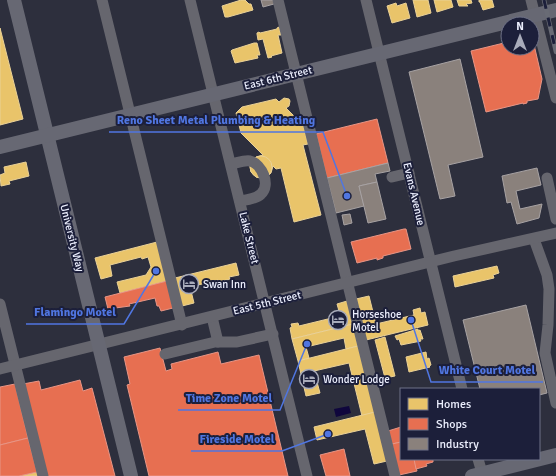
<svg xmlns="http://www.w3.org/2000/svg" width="556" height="476" viewBox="0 0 556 476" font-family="Signika,sans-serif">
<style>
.water{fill:#0f063d}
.homes{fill:#e9c46a;stroke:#ead196}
.shops{fill:#e76f51;stroke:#e89585}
.industry{fill:#8a817c;stroke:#a7a2a3}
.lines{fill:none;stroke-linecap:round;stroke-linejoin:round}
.minor{stroke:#66666e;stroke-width:11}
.major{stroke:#676873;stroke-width:14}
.rail-casing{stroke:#696b75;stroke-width:4.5}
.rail{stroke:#1c1f3a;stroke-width:3;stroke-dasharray:9;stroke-linecap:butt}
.labels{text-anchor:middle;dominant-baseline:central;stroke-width:4;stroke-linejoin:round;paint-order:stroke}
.street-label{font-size:11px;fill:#ebeefd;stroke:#1c1f3a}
.poi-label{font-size:11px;fill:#ebeefd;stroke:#1c1f3a;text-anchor:start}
.leader{fill:none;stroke:#5076e1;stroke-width:1.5}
.callout-dot{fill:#5076e1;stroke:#1c1f3a;stroke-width:1.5}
.callout-label{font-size:12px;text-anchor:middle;font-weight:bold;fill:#5076e1;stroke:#1c1f3a;stroke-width:4;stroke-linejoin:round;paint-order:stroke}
</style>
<rect width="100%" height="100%" fill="#2d2f3d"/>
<polygon class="water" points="349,406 351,413 336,417 334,409"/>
<g class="homes">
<polygon points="241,0 245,0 249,4 251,4 253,10 228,17 225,17 222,6"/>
<polygon points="413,0 428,0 431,13 417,17"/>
<polygon points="434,0 451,0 453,7 437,12"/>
<polygon points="457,0 471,0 472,3 466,4 468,6 459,6"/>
<polygon points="479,0 492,0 494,7 483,10 480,2 479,2"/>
<polygon points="396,3 397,6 406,3 410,18 392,23 387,6"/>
<polygon points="279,27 281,35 278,35 282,53 271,56 272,57 268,58 263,39 258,40 257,34 257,33 259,32 260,33 277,29 277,28"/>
<polygon points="0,28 23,119 0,125"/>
<polygon points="254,43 257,43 260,55 257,55 258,58 235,63 231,51 232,50"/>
<polygon points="284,98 289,99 290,101 289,106 286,108 295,117 301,116 308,144 303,145 321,215 294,222 281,168 276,169 273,166 271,173 268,176 260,178 256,177 251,172 250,166 253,160 256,157 263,155 241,133 236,113 242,107 276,99 279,102"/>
<circle cx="261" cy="167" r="11"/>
<polygon points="26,162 29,176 9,181 10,184 1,186 0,175 5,173 4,167"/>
<polygon points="157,242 167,281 120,293 117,282 146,275 151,267 148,257 142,259 141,257 110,265 112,276 101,279 95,258"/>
<polygon points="236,263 239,275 229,277 230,279 219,282 218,280 190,287 194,303 182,306 175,278"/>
<polygon points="497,266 499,273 493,275 494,278 455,287 453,276"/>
<polygon points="369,296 376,324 414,315 413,310 420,308 421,313 425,312 428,325 366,340 356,299"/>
<polygon points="347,301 353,324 292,339 290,328 292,327 291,324 298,323 299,326 336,317 339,311 337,304"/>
<polygon points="353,324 358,346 346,349 344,338 306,347 309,358 298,361 292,339"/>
<polygon points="418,329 418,331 420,330 423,339 420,339 421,341 401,345 399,339 397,340 395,336"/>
<polygon points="385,337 395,376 385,378 375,340"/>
<polygon points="358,346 375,412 362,416 349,363 314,371 320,393 306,396 298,361"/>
<polygon points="426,352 427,359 429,358 431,365 429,366 430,367 409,372 406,357"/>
<polygon points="375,412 387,461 374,464 365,429 317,440 314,427"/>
<polygon points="37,472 38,476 19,476"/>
</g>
<g class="shops">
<polygon points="532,36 542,79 538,99 527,101 527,103 523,104 523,103 486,112 471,51 508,42 508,48 532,48"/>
<polygon points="377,119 388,163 327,178 316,134"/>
<polygon points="404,229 406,229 411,249 383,256 383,258 377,260 377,258 357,263 351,242"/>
<polygon points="167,281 173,308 161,311 159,306 157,306 155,298 129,304 130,306 108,309 105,297"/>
<polygon points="160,348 166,371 172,369 171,364 218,352 221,364 259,355 288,476 149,476 127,385 130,384 124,357"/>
<polygon points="80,380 83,391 92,388 115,476 46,476 23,384 39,381 41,390"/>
<polygon points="15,384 28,438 0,445 0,387"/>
<polygon points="401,427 401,442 392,444 388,431"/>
<polygon points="28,438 37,472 19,476 0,476 0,445"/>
<polygon points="401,442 401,459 414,459 417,471 399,475 392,444"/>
<polygon points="344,449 350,476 326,476 320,455"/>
<polygon points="414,459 433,459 433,462 426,464 427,466 416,469"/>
</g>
<g class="industry">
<polygon points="261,0 273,0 274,4 263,7"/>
<polygon points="460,59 483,157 448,165 455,196 440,199 409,72"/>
<polygon points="388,163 390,171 375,174 377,182 359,186 364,206 336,213 327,178"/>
<polygon points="537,168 541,185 516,191 520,209 542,204 539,218 517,224 511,202 507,203 502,176"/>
<polygon points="377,182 386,219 368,223 359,186"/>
<polygon points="350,214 352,223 344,225 342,215"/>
<polygon points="526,305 547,393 539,395 539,389 480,389 463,320"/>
</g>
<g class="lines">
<g class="minor">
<polyline points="102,0 182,325"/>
<polyline points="190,0 307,476"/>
<polyline points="278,0 395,476"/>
<polyline points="366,0 462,389"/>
<polyline points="531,0 556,98"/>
<path d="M231 164C237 163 244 160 250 161 262 164 271 185 261 194 256 199 246 200 240 201"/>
<polyline points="392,177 409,173"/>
<polyline points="547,178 556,219"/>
<polyline points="534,239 547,275 549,289 548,325 545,353 556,403"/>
<polyline points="0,304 43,476"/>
<polyline points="212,317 218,342"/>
<polyline points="165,354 215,342 237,342 273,334"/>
<polyline points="0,369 454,256 556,233"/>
<polyline points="478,459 483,476"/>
</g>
<g class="major">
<polyline points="14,0 131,476"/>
<polyline points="0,147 556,10"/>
<polyline points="472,476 556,455"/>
</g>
<defs>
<polyline id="rail" points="544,0 556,52"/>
</defs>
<use href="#rail" class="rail-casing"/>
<use href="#rail" class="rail"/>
</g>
<defs>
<symbol id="hotel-ring" viewBox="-11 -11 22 22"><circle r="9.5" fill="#1c1f3a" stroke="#a8abba" stroke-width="1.5"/><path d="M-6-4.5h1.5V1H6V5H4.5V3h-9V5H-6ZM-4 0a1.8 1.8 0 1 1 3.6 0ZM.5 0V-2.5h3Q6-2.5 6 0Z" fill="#a8abba"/></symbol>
</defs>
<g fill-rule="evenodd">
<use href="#hotel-ring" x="178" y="273" width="22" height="22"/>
<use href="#hotel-ring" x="327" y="309" width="22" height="22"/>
<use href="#hotel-ring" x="298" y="368" width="22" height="22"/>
</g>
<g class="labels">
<g class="street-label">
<text transform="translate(278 78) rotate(-14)">East 6th Street</text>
<text transform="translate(414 194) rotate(77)">Evans Avenue</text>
<text transform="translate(72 238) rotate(76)">University Way</text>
<text transform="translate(249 238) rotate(76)">Lake Street</text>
<text transform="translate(267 303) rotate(-14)">East 5th Street</text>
</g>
<g class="poi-label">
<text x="203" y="284">Swan Inn</text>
<text x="352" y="314">Horseshoe<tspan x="352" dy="13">Motel</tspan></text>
<text x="323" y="379">Wonder Lodge</text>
</g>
</g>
<path class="leader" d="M347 196L323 132H109M156 271L124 324H26M411 320L431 382H543M307 344L280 410H178M328 434L282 451H191"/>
<g class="callout-dot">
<circle cx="347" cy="196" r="4"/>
<circle cx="156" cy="271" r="4"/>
<circle cx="411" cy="320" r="4"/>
<circle cx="307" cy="344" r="4"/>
<circle cx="328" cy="434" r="4"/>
</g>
<g class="callout-label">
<text x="216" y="124">Reno Sheet Metal Plumbing &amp; Heating</text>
<text x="75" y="316">Flamingo Motel</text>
<text x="487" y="374">White Court Motel</text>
<text x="229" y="402">Time Zone Motel</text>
<text x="237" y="443">Fireside Motel</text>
</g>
<rect x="400" y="388" width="140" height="72" fill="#1c1f3a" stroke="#6f7288"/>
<rect x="408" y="398" width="20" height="12" fill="#e9c46a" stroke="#6f7288"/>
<text x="436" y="408" font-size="12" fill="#ebeefd">Homes</text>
<rect x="408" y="418" width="20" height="12" fill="#e76f51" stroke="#6f7288"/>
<text x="436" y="428" font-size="12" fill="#ebeefd">Shops</text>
<rect x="408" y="438" width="20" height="12" fill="#8a817c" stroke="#6f7288"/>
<text x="436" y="448" font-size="12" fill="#ebeefd">Industry</text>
<g transform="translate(520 36)"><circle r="19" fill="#1c1f3a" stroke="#6f7288"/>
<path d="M0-3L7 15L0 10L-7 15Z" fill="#a8abba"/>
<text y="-6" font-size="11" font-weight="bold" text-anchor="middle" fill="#ebeefd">N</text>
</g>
</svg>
